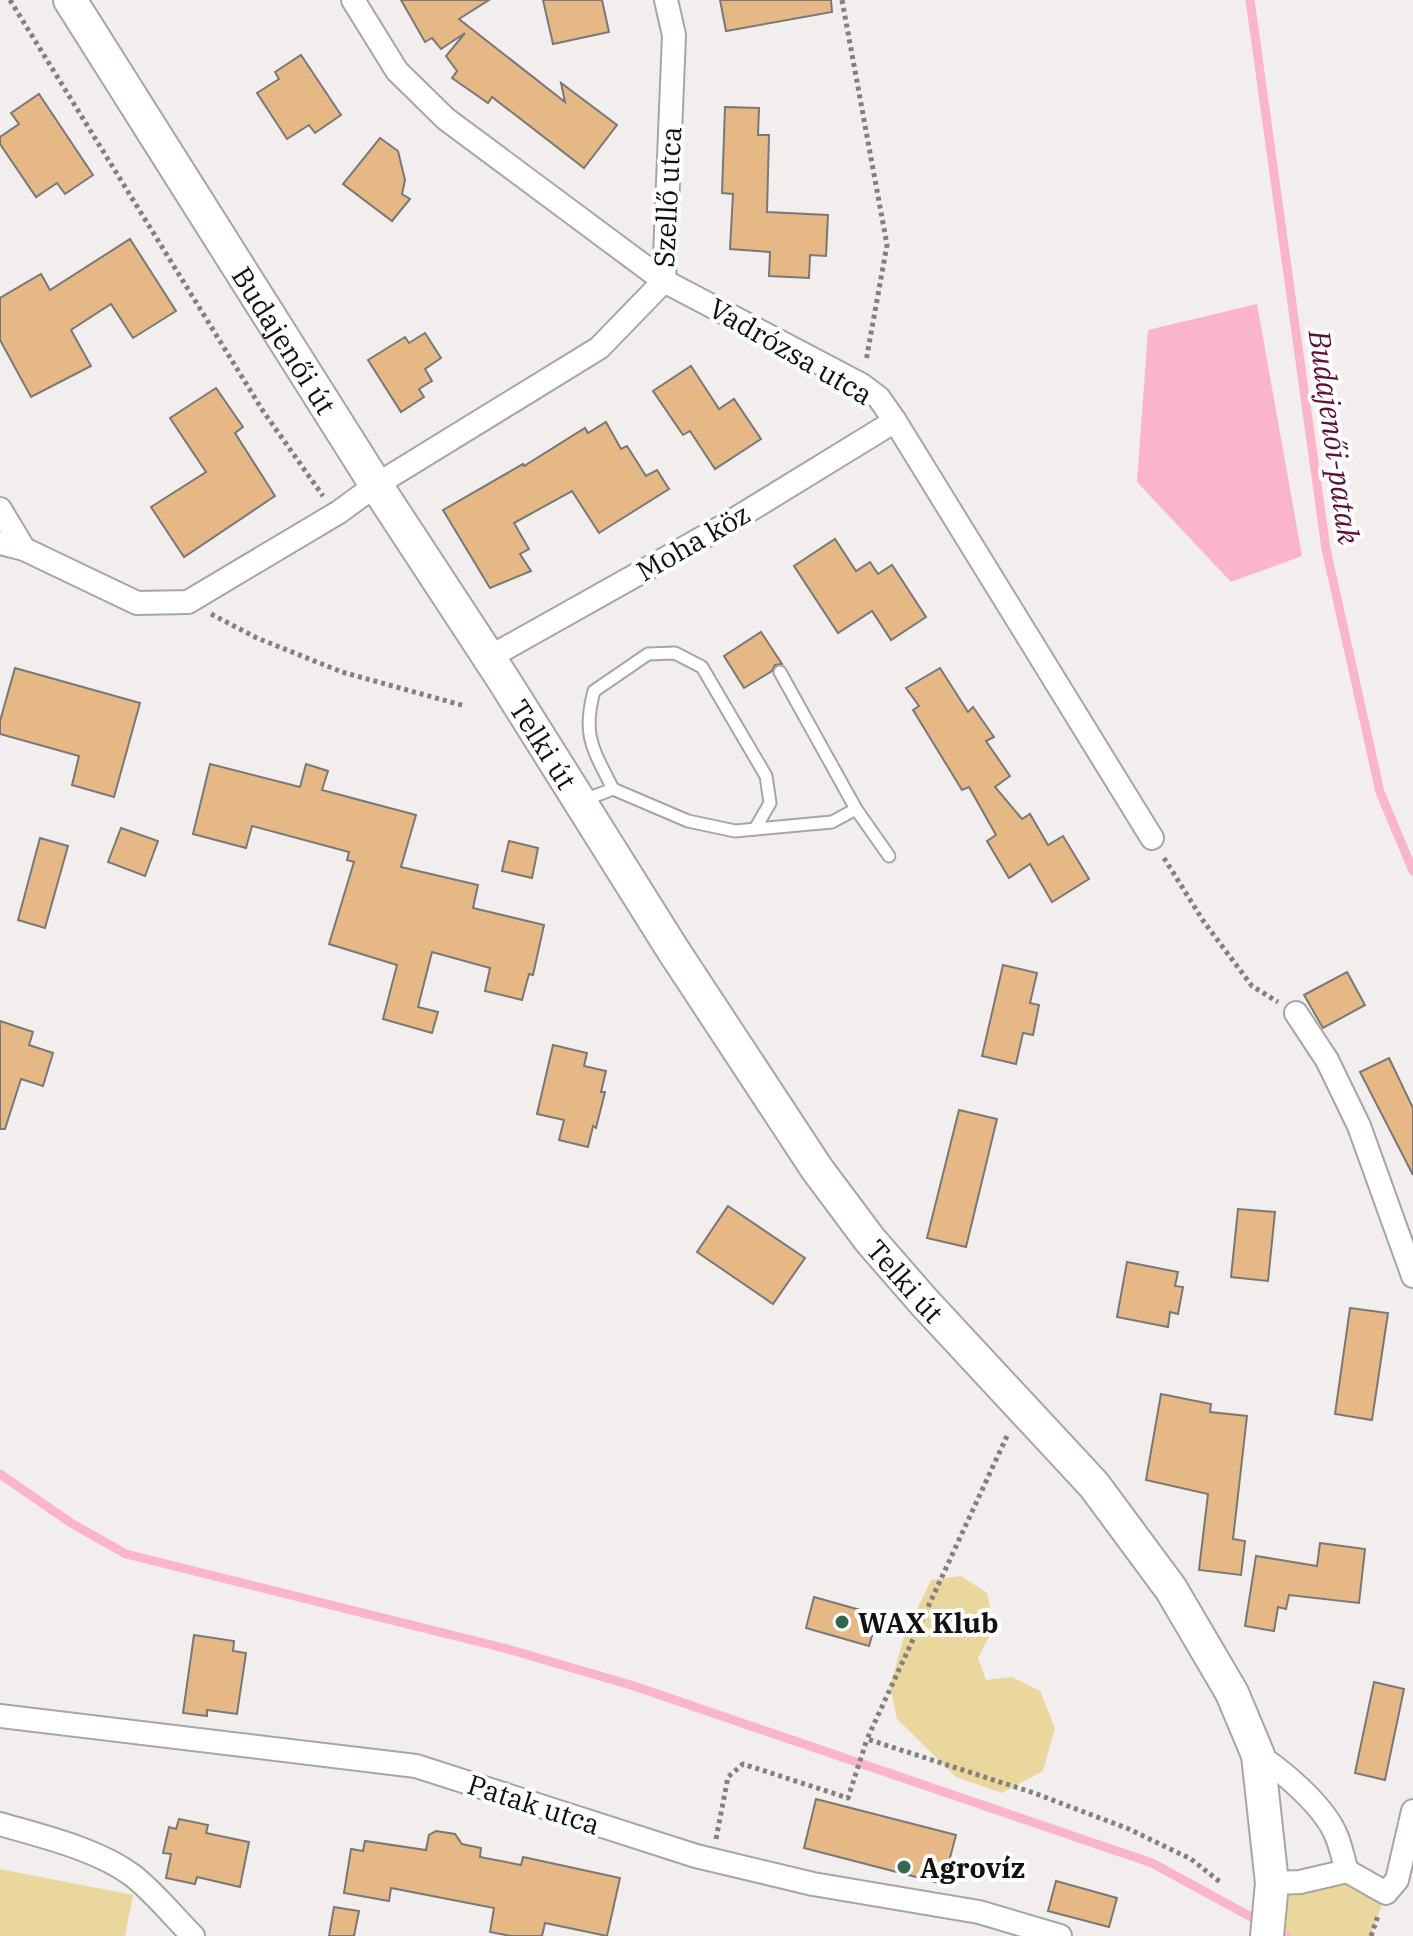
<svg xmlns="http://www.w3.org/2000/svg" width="1413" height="1936" viewBox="0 0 1413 1936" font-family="'IBM Plex Serif',serif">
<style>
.green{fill:#ead79e}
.water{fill:#fbb5cb}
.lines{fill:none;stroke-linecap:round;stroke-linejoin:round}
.stream{stroke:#fbb5cb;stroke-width:9}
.building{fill:#e6b885;stroke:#7a7876;stroke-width:2}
.service-casing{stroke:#a8a5a3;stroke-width:15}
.minor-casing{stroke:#a8a5a3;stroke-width:26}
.secondary-casing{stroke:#a8a5a3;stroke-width:36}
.path{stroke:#82807f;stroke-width:5;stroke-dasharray:4 4;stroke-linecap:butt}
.service{stroke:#fff;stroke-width:11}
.minor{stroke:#fff;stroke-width:22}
.secondary{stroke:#fff;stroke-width:32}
.poi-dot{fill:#30684f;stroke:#fff;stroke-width:3}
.labels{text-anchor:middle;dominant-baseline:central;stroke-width:8;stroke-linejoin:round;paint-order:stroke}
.street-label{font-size:28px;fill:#121110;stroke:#fff}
.poi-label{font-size:28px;font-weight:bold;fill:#121110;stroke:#fff;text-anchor:start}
.water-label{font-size:30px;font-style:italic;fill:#601034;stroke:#fff}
</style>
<rect width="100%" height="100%" fill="#f2eeed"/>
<g class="green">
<polygon points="961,1576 987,1593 995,1626 978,1658 986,1680 1012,1677 1040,1691 1055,1728 1043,1771 1002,1793 956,1777 897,1719 890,1687 904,1637 931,1580"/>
<polygon points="0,1869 133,1895 125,1936 0,1936"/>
<polygon points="1347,1871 1386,1893 1371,1936 1277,1936 1284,1883"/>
</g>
<polygon class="water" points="1257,304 1302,556 1231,582 1137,482 1148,330"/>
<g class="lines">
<g class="stream">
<polyline points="1250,0 1326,549 1380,792 1413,871"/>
<polyline points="0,1474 71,1523 126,1554 504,1648 634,1686 1152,1863 1286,1936"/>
</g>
</g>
<g class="building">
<polygon points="401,0 489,0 459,19 565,102 561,83 617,125 584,168 492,97 488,103 452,78 457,71 446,56 465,33 441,49 432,38 425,42"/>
<polygon points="543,0 602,0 609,32 553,44"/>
<polygon points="720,0 831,0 832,12 726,31"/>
<polygon points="301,55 341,115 315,133 309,125 287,139 257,93 279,79 275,72"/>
<polygon points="39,94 93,175 65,194 57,183 36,197 0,144 0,137 19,124 11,113"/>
<polygon points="725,107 759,108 758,135 769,135 767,212 828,215 826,256 810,255 809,278 769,276 770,252 730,249 733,194 722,193"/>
<polygon points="380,138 398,151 405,180 402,194 410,199 392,221 343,184"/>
<polygon points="130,239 176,311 133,338 111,304 71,330 91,366 31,397 0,340 0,298 41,274 50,290"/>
<polygon points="425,333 441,358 425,369 432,381 419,389 424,397 401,412 368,360 405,337 409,343"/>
<polygon points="691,366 719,409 734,399 761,439 715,469 690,431 683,435 653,391"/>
<polygon points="216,388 243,427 235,433 275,496 184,557 151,507 206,472 170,418"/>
<polygon points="606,422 621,449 627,446 646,476 657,470 669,489 599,533 572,491 514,523 529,549 520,554 531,571 490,588 443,510 523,464 524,466 585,428 588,433"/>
<polygon points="835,539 856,571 870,562 878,574 892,565 926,617 891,640 872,611 838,633 794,566"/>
<polygon points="761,632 782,664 775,665 772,671 744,688 724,656"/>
<polygon points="15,668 140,703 114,797 72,785 79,756 0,734 0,721"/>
<polygon points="940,668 968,712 973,707 994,737 986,741 1010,776 995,787 1022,819 1030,814 1048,845 1063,836 1089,879 1052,902 1030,864 1009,878 987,841 996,835 969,787 962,790 913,710 919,706 906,688"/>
<polygon points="210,764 300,787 306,764 328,771 322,790 416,815 401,867 478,885 473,908 544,925 533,975 529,974 522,1000 485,991 490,968 432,952 418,1007 438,1012 432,1033 383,1019 397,965 329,944 354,862 347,860 349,852 252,826 246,848 193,834"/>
<polygon points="121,828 158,841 145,876 108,862"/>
<polygon points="40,838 68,846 45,928 18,920"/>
<polygon points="509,841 538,848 532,878 502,871"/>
<polygon points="1003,965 1037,973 1030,1003 1039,1005 1033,1035 1023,1033 1016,1064 982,1056"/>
<polygon points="1347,972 1365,1005 1323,1028 1304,995"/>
<polygon points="0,1021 33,1032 29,1045 53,1053 43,1086 21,1079 5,1129 0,1129"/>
<polygon points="553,1045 587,1053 584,1066 606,1071 601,1092 605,1092 596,1128 593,1126 588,1147 559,1140 564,1120 537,1114"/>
<polygon points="1389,1058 1413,1108 1413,1175 1360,1072"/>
<polygon points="959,1110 997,1119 966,1247 927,1238"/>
<polygon points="728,1206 805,1258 773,1304 697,1252"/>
<polygon points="1238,1209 1275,1212 1268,1281 1231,1277"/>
<polygon points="1127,1262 1178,1272 1175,1286 1183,1287 1178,1314 1170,1312 1168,1327 1117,1317"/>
<polygon points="1350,1308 1388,1313 1372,1420 1335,1414"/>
<polygon points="1161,1394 1211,1404 1210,1412 1247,1416 1233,1539 1245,1541 1241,1575 1199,1570 1208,1494 1146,1480"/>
<polygon points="1320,1543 1365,1549 1359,1603 1289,1595 1286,1609 1278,1607 1274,1631 1245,1626 1256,1556 1317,1566"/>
<polygon points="814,1597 878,1615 869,1646 806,1628"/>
<polygon points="194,1635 234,1641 233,1651 246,1653 237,1714 207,1710 207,1716 183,1713"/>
<polygon points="1374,1682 1404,1689 1385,1780 1355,1773"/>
<polygon points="816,1799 956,1835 943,1884 804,1848"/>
<polygon points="179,1819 208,1825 206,1833 249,1842 240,1887 197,1877 195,1884 166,1878 171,1854 163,1853 169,1827 176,1829"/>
<polygon points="436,1831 455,1834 462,1844 481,1848 480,1857 521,1865 523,1857 620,1878 607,1936 545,1923 542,1936 511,1936 490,1932 494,1908 391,1888 389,1901 344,1893 351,1849 363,1851 365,1841 426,1850 429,1835"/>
<polygon points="1056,1881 1117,1898 1109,1927 1048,1911"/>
<polygon points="334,1907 359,1911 354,1936 329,1936"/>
</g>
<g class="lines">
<defs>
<g id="service">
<path d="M613 789C593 749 582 736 594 691L648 654 675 653 702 667 766 776 770 803 755 829"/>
<polyline points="584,800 613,789 688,821 735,831 832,822 856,809 780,672"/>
<polyline points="856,809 889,856"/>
</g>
<g id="minor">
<polyline points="353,0 397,71 446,119 664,281 862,385 879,398 895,421 1152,838"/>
<polyline points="0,509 24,549"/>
<polyline points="0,543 24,549 137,603 188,602 339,512 376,485 599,348 664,281 674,35 666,0"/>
<polyline points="488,658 727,524 895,421"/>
<polyline points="1296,1013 1327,1060 1359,1126 1413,1276"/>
<polyline points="0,1716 416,1766 696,1856 813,1884 979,1912 1060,1936"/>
<path d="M1258 1755C1284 1772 1324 1806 1336 1835 1341 1846 1343 1859 1347 1871"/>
<path d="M0 1824C41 1836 97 1849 132 1875 154 1892 173 1916 193 1936"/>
<polyline points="1272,1883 1300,1882 1347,1871 1386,1893 1397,1880 1413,1811"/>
</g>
<g id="secondary">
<path id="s1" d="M70 0 376 485 503 679 673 950 817 1169 870 1240 924 1302 1094 1485 1171 1589 1232 1693 1258 1755 1272 1883 1267 1936"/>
</g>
</defs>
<use href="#service" class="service-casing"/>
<use href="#minor" class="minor-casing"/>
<use href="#secondary" class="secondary-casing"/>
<g class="path">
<polyline points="10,0 263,411 323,496"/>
<polyline points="842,0 887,245 866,361"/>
<polyline points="211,614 257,638 342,672 465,706"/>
<polyline points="1164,858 1204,922 1252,986 1278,1002"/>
<polyline points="1007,1436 867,1739 1034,1793 1129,1829 1191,1859 1220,1882"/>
<polyline points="716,1839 728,1777 743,1764 848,1798 867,1739"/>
<polyline points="1371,1936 1378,1916"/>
</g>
<use href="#service" class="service"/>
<use href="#minor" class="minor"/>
<use href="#secondary" class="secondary"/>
</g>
<g class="poi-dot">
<circle cx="842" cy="1622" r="8"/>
<circle cx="904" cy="1867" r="8"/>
</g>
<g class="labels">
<g class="street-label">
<text transform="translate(667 197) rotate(-87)">Szellő utca</text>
<text stroke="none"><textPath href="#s1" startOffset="402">Budajenői út</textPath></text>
<text transform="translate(791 351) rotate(30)">Vadrózsa utca</text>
<text transform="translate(693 542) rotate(-30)">Moha köz</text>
<text stroke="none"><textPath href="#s1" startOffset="882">Telki út</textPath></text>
<text stroke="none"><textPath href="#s1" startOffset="1530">Telki út</textPath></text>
<text transform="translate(534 1804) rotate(18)">Patak utca</text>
</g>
<g class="poi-label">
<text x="858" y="1622">WAX Klub</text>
<text x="920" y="1867">Agrovíz</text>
</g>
<g class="water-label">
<text transform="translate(1335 437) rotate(82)">Budajenői-patak</text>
</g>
</g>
</svg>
